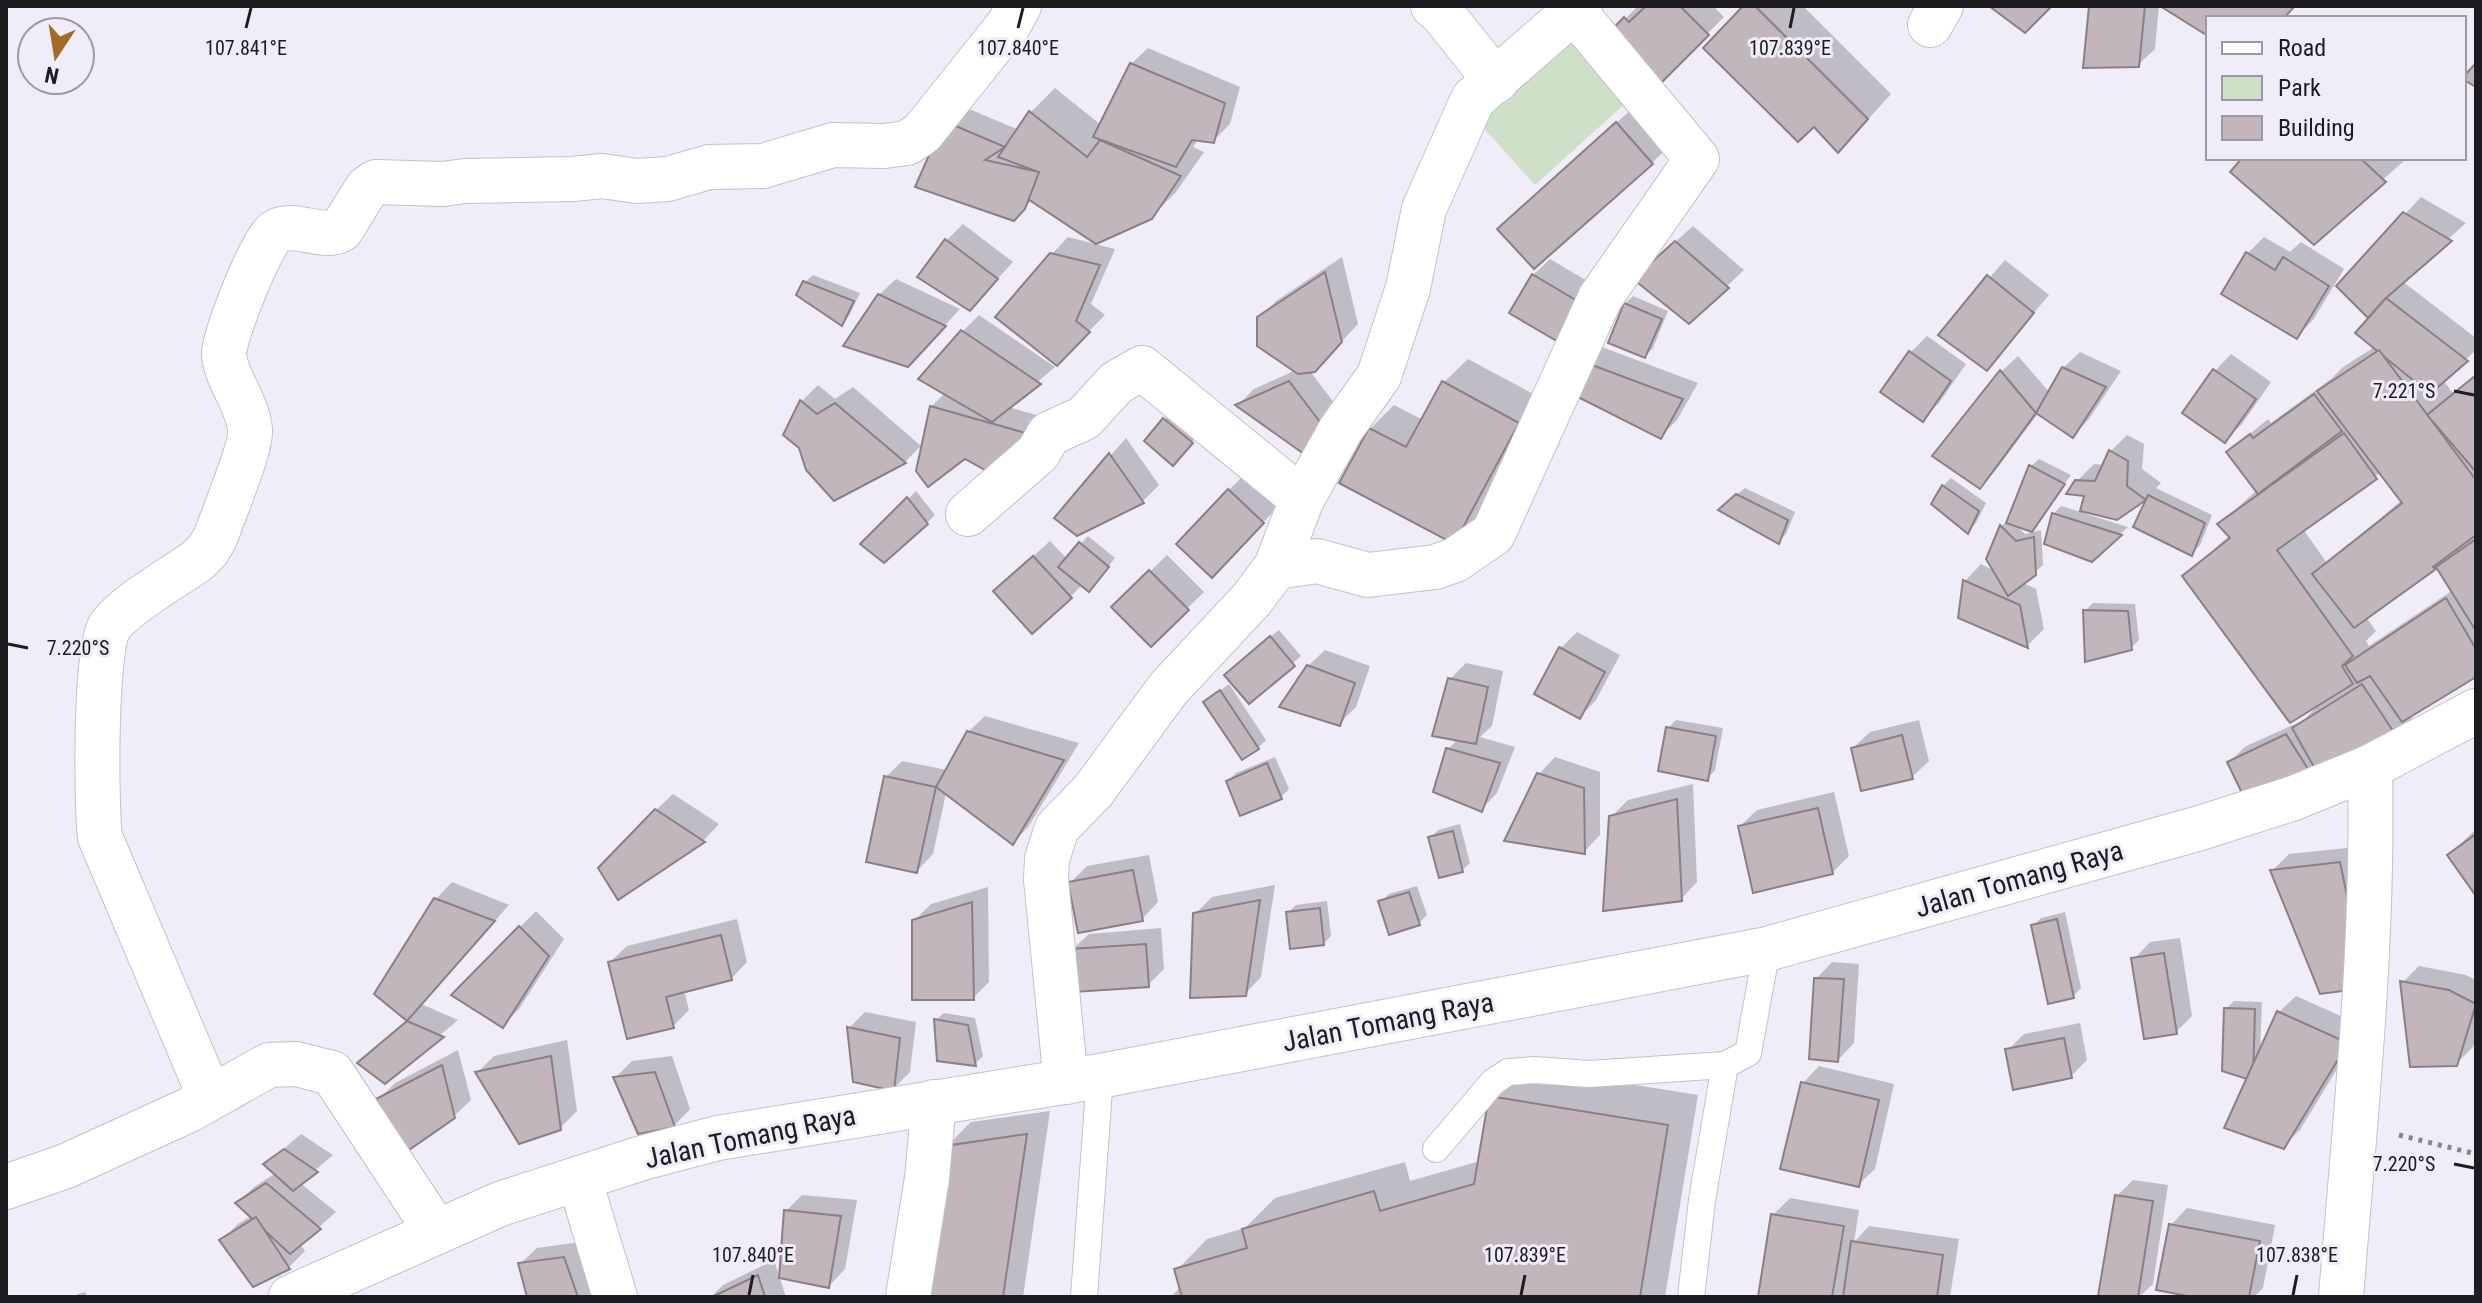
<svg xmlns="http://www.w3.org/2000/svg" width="2482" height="1303" viewBox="0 0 2482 1303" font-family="'Roboto Condensed',sans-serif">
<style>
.green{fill:#cee0c7}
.shadow{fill:#0003;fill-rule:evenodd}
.building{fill:#c2b6bd;stroke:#8b7f86;stroke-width:2}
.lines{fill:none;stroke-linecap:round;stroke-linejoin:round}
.lane-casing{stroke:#c4c0cc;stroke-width:28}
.street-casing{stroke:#c4c0cc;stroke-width:46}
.secondary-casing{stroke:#c4c0cc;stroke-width:46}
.path{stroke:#88858d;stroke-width:5;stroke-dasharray:4 6;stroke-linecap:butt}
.lane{stroke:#fff;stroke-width:26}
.street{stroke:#fff;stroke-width:44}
.secondary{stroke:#fff;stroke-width:44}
.ticks{fill:none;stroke:#1e1c20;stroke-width:3}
.labels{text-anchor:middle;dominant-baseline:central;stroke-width:6;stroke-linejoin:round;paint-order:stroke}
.street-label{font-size:28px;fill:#1e1c20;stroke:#f0ecf8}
.ticks-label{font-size:20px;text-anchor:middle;fill:#1e1c20;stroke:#f0ecf8;stroke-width:6;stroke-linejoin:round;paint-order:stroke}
</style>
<rect width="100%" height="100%" fill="#f0ecf8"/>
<polygon class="green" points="1583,31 1638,92 1535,185 1480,124"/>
<g class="shadow">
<polygon points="1638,6 1713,6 1724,17 1652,89 1605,40"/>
<polygon points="1745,6 1803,6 1891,94 1862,126"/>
<polygon points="2091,6 2159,6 2155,49 2138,65"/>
<polygon points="1148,48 1240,87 1230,124 1213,141 1198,139 1193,147 1204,152 1176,192 1151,217 1033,199 1013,219 918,186 962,106 1019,130 1031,112 1055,88 1101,125 1131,64"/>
<polygon points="1633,108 1668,147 1652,163 1516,212"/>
<polygon points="2245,158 2407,158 2314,242"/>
<path d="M2421 197 2466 223 2402 281 2476 338V350L2443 380 2453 393 2476 374V675L2410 715 2412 719 2396 735 2325 783 2229 762 2246 746 2304 720 2317 706 2184 576 2230 535 2219 524 2257 490 2228 452 2268 419 2271 423 2331 379 2343 367 2376 346 2370 318 2339 285ZM2381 472 2402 500 2327 563 2303 529ZM2437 565 2453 590 2369 646 2366 641 2376 631 2366 617Z"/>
<polygon points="963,224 1013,262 970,309 946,241"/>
<polygon points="1693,226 1744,270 1689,322 1652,263"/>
<polygon points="1068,237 1115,249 1091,304 1105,315 1057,363 1052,254"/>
<polygon points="2264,237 2290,252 2301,242 2344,269 2313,320 2297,337 2248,253"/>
<polygon points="1342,257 1358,324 1331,353 1310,371 1344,416 1327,432 1238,405 1254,389 1296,370 1259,318 1276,301"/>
<polygon points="1550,259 1599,288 1576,324 1533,275"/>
<polygon points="2005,260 2049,295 1987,368 1941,334"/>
<polygon points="813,275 860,293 849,316 841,323 805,282"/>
<polygon points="896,279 960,309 924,348 879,295"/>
<polygon points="1633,296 1668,311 1653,348 1645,356 1625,304"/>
<polygon points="979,315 1055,367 1008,407 1043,417 1017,461 931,407 945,393 962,332"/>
<polygon points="1927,336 1966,364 1939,403 1922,419 1911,352"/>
<polygon points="1602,347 1698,383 1677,420 1661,436 1586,363"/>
<polygon points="2080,352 2121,371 2089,419 2073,436 2039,412 1996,470 1980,486 1934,456 2001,372 2018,356 2050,393 2063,368"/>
<polygon points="2231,354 2271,382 2242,424 2225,440 2215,371"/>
<polygon points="1468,359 1541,398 1477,517 1453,542 1370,429 1394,405 1423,420 1443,383"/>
<polygon points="818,385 835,399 853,387 921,446 905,462 834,499 801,447 785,434 802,401"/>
<polygon points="1172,412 1199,434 1181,455 1165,419"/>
<polygon points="2127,435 2144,444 2142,469 2161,483 2156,488 2212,515 2200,545 2192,553 2136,526 2150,495 2117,517 2084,510 2083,513 2128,527 2092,560 2053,514 2061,506 2081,512 2087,494 2077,481 2094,464 2104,465 2111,451"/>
<polygon points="1126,438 1159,485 1143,501 1077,534 1057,517"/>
<polygon points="2039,459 2071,475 2031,530 2015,524 2025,534 2041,530 2043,565 2023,583 2036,589 2044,629 2028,645 1960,617 1965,581 1981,564 1995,571 1988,559 2002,526 2010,518 2031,466"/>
<polygon points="1245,474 1279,506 1228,559 1229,490"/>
<polygon points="1951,478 1986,503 1976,523 1968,531 1934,504 1943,486"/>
<polygon points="1745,488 1795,512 1786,534 1778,542 1728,502"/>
<polygon points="916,491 935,515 927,523 863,544"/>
<polygon points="1088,536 1115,558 1097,581 1083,584 1070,597 1012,575 1050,541 1067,559"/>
<polygon points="1167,555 1204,592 1151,644 1114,607"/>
<polygon points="2093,603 2135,604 2139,640 2131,648 2085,611"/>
<polygon points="1279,630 1301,656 1249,701 1235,667"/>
<polygon points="1577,632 1620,655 1596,700 1580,717 1561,648"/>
<polygon points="1325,650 1370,666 1356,707 1339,724 1308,666"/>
<polygon points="1466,663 1503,671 1492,726 1480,737 1515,747 1497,793 1481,810 1448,749 1458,739 1450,679"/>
<polygon points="1229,684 1266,740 1258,748 1206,702"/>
<polygon points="985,716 1079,743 1029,826 1013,843 946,793 933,854 917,871 886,777 902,761 947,770 968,732"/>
<polygon points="1676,720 1723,728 1715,770 1708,778 1668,728"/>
<polygon points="1919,720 1929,761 1912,777 1853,748 1870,732"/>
<polygon points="1275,757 1289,789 1281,797 1228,781 1236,773"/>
<polygon points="1555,757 1600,772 1600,835 1584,852 1539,774"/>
<polygon points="1693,784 1697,882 1681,899 1611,817 1628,800"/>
<polygon points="1834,792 1849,856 1832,873 1740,826 1757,810"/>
<polygon points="673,794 719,824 704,840 619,897 656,810"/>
<polygon points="1460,824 1470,863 1462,870 1431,838 1438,830"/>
<polygon points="2476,829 2476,893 2449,855"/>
<polygon points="2356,847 2381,969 2273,870 2289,854"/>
<polygon points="1149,855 1158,902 1142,919 1071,882 1087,866"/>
<polygon points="452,882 509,905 421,1004 458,1020 385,1082 376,1047 408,1020 377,994 436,899"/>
<polygon points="1275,885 1261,977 1245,994 1195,914 1212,897"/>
<polygon points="1417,886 1427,915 1419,923 1381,902 1389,894"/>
<polygon points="988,887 989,982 973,998 914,921 931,904"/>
<polygon points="1327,901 1331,936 1323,944 1288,913 1296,905"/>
<polygon points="536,911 564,939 519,1009 503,1025 454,994"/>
<polygon points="2065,912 2081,988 2073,996 2033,926 2041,918"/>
<polygon points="737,919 747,962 731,979 684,990 689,1010 673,1026 610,962 627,946"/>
<polygon points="1161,928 1164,969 1148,985 1072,950 1089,934"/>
<polygon points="2180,938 2192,1016 2176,1032 2134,959 2150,942"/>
<polygon points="1832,962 1859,964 1854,1043 1838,1060 1816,979"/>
<polygon points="2419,966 2466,975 2476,980 2476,1038 2473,1047 2456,1064 2403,982"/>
<polygon points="2296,996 2363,1026 2300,1130 2283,1146 2249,1078 2226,1009 2234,1001 2262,1002 2260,1054 2279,1012"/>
<polygon points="865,1012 916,1022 910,1072 894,1088 849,1028"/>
<polygon points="944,1013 975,1018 983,1056 975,1064 936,1020"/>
<polygon points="2080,1023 2087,1060 2071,1076 2008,1050 2024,1034"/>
<polygon points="567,1040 577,1111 560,1128 478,1072 494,1056"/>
<polygon points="458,1050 471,1100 454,1116 379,1099 395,1083"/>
<polygon points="672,1056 690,1109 674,1126 616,1077 632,1061"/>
<polygon points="1819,1066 1894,1084 1875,1169 1858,1185 1803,1083"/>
<polygon points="1522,1067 1698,1095 1665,1297 1171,1297 1181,1286 1177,1270 1207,1239 1245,1228 1275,1198 1405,1162 1410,1181 1480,1161 1491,1097"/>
<polygon points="1050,1111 1023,1297 923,1297 947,1146 971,1122"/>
<polygon points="301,1134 333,1155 300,1183 336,1212 300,1244 305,1251 289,1267 222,1240 238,1224 251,1216 238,1203 254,1187 276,1173 266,1164"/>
<polygon points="2133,1180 2168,1185 2153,1284 2139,1297 2100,1295 2117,1196"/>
<polygon points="802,1195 857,1200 845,1269 829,1286 786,1211"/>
<polygon points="1790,1198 1859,1210 1854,1242 1869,1226 1959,1239 1950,1297 1760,1297 1773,1215"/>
<polygon points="2187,1208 2275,1225 2263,1288 2254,1297 2204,1297 2171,1225"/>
<polygon points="580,1242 599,1297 529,1297 520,1264 537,1248"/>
<polygon points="774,1260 786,1297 711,1297 723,1285"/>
<polygon points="85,1292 88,1297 69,1297"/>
</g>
<g class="building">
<polygon points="1646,6 1680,6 1709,35 1652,92 1602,40 1624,17 1629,22"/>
<polygon points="1743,6 1755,6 1868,119 1838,153 1814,127 1798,142 1703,48"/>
<polygon points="1989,6 2052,6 2025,33"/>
<polygon points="2089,6 2145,6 2139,67 2083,68"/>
<polygon points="2160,6 2295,6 2284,18 2208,18 2208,36"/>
<polygon points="1130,63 1225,103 1214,143 1192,140 1176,167 1093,137"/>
<polygon points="2476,63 2476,87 2464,80 2464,76"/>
<polygon points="1029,111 1087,157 1100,140 1181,176 1152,219 1096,244 1028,199 1039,172 998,157"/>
<polygon points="944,121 1005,147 985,160 1039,172 1025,209 1014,221 915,187"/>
<polygon points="1616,122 1653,164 1534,269 1497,229"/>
<polygon points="2242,158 2360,158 2386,182 2314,245 2230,172"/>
<polygon points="2403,212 2452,241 2386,298 2368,318 2336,286"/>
<polygon points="945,239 998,279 970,311 917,277"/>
<polygon points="1675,241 1729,288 1689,324 1633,279"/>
<polygon points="2246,252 2275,270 2283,257 2329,286 2297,339 2221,294"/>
<polygon points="1050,253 1100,265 1076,321 1090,332 1057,366 995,317"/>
<polygon points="1325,272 1342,342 1315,372 1298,374 1257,346 1257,317"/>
<polygon points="1532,274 1584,305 1560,343 1509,313"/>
<polygon points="1987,275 2034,313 1987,371 1938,335"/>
<polygon points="803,281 854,301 842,326 796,295"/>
<polygon points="878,294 946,326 908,367 843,346"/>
<polygon points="2386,298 2468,361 2430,394 2355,333"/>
<polygon points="1624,303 1662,319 1645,358 1608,343"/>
<polygon points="961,330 1041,384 992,422 918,379"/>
<polygon points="2379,350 2476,480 2476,535 2433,567 2436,569 2354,628 2312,574 2402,503 2317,391"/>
<polygon points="1909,351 1951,381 1923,422 1880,392"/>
<polygon points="1584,362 1683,399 1661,439 1572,394"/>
<polygon points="2062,367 2106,387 2073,438 2036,413"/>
<polygon points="2213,369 2256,399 2225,443 2182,413"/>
<polygon points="2000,370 2036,413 1980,489 1932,456"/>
<polygon points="2476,375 2476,472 2427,415"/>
<polygon points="1289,381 1329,434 1304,454 1235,405"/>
<polygon points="1442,381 1519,423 1454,544 1339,483 1369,428 1406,447"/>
<polygon points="2314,394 2342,431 2258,494 2226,452 2250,434 2253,438"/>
<polygon points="800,400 817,414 835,403 906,463 834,501 806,470 799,448 783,435"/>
<polygon points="930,406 1029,434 1001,479 965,459 928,487 916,471"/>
<polygon points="1163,418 1193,443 1173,466 1144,441"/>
<polygon points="2344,433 2377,479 2277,550 2353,656 2342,666 2353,684 2290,723 2182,576 2230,538 2217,524"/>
<polygon points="2109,450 2128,461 2127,486 2146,500 2117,520 2080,511 2084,496 2066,494 2075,480 2095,481"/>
<polygon points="1109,453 1144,503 1077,536 1054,518"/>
<polygon points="2029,465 2065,484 2032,532 2006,523"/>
<polygon points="1942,485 1979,511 1968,534 1931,504"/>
<polygon points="1228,489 1264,523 1212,578 1176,544"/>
<polygon points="1736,494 1788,520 1779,544 1718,510"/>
<polygon points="2148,495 2205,523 2192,556 2133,527"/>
<polygon points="907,497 928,524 884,563 860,544"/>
<polygon points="2052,513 2122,535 2092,562 2044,544"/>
<polygon points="2000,525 2016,541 2034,537 2036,575 2008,596 1986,559"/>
<polygon points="2476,539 2476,631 2436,567"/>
<polygon points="1079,542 1109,567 1089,592 1058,567"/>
<polygon points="1033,556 1072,598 1032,634 993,591"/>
<polygon points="1149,570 1189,610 1151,647 1111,607"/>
<polygon points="1963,580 2020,605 2028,648 1958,618"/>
<polygon points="2446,598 2476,649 2476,677 2402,722 2370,676 2357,683 2345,665"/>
<polygon points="2083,610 2128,611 2132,650 2085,662"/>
<polygon points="1270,636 1295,666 1249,704 1224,675"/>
<polygon points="1559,647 1605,672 1580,719 1534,694"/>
<polygon points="1307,665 1355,683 1340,726 1279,707"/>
<polygon points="1448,678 1488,687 1476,744 1432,736"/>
<polygon points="2362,684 2397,737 2324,785 2292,728"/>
<polygon points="1220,690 1259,749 1242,760 1203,702"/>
<polygon points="1666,727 1716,736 1708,781 1658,771"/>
<polygon points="967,731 1064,760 1013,845 936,787"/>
<polygon points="2286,734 2315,780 2244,797 2227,762"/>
<polygon points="1902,735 1913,779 1861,791 1851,748"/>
<polygon points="1446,748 1500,763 1482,812 1433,792"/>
<polygon points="1267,763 1282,799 1240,816 1226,781"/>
<polygon points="1537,773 1584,788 1585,854 1504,841"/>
<polygon points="884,776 936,787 917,873 866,862"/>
<polygon points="1677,799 1682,901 1603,911 1609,816"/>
<polygon points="1818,808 1833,874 1753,893 1738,826"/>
<polygon points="655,809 705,842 618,900 598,868"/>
<polygon points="1453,831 1463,872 1439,878 1428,837"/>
<polygon points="2476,834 2476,896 2447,855"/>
<polygon points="2340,862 2366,988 2320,994 2270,870"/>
<polygon points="1133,870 1143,921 1078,933 1068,882"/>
<polygon points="1409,892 1420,925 1389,935 1378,901"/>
<polygon points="434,898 495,921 407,1021 374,994"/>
<polygon points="1260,900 1246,996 1190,998 1193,913"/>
<polygon points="972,902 974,1000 912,1000 912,920"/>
<polygon points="1320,908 1324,945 1290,949 1286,912"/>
<polygon points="2057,919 2074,998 2048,1004 2031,925"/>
<polygon points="519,926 549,956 503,1028 451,995"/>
<polygon points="721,935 732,980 666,997 674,1028 627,1039 608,962"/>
<polygon points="1146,944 1149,987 1074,992 1070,949"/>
<polygon points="2164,953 2177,1034 2144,1039 2131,958"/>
<polygon points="1814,978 1844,979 1838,1062 1809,1059"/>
<polygon points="2400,981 2449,990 2476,1004 2457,1066 2410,1067"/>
<polygon points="2224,1008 2255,1009 2253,1081 2222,1071"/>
<polygon points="2277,1011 2348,1043 2284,1149 2224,1128"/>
<polygon points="934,1019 968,1025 976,1066 937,1061"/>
<polygon points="407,1021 444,1037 385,1084 357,1063"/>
<polygon points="847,1027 900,1038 894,1091 853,1082"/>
<polygon points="2064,1038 2072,1078 2013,1090 2005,1049"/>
<polygon points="551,1056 561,1130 519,1144 475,1072"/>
<polygon points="442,1065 455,1118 406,1152 376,1099"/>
<polygon points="655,1072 675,1127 638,1134 613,1077"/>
<polygon points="1801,1082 1879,1100 1859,1187 1780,1169"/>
<polygon points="1489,1096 1668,1125 1640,1297 1182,1297 1174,1269 1247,1248 1242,1229 1374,1191 1380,1211 1474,1184"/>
<polygon points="1027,1134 1003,1297 921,1297 945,1146"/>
<polygon points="284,1149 318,1172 293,1191 263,1164"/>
<polygon points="266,1183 321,1229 290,1254 235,1203"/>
<polygon points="2115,1195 2153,1201 2138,1297 2098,1296"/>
<polygon points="784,1210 841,1216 829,1288 779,1278"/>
<polygon points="1771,1214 1844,1226 1832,1297 1758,1297"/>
<polygon points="256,1217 290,1269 253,1287 219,1240"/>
<polygon points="2169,1224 2260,1241 2249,1297 2193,1297 2156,1290"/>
<polygon points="1851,1241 1943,1255 1937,1297 1843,1297"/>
<polygon points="564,1257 578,1297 527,1297 518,1263"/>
<polygon points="758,1275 765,1297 712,1297"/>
</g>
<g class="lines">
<defs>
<g id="lane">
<polyline points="1436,1149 1493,1082 1508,1072 1535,1070 1589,1074 1725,1065"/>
<polyline points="1084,1297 1100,1076"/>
<polyline points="1691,1297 1702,1200 1725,1065 1748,1053 1767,949"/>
</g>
<g id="street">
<polyline points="1433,6 1440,11 1496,81"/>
<polyline points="1930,25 1941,6"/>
<polyline points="968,514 1038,453 1049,434 1084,418 1116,383 1142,368 1302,499"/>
<polyline points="1276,567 1317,561 1368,575 1435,567 1455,560 1493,534 1600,298 1697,159 1574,11"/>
<polyline points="1066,1082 1046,879 1047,859 1057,828 1093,791 1168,689 1252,599 1276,567 1302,499 1341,429 1379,376 1408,288 1424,209 1473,99 1580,6"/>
<path d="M210 1097 100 837C96 804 95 652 109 628 120 608 177 575 197 561L208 550 216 536C223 515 251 449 250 431 249 405 227 381 224 356 222 340 262 240 275 232 294 220 321 240 341 230L367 188 376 182 443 184 465 181 573 179 602 176 637 181 668 179 709 167 763 166 833 145 884 146 907 143 922 133 1009 24 1019 6"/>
<polyline points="579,1178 615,1297"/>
<polyline points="6,1187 66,1166 189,1110 269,1065 296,1064 332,1073 436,1231"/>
<polyline points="908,1297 927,1178 934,1102"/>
</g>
<g id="secondary">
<polyline points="291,1297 500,1204 642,1158 718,1138 1100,1076 1767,949 2200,828 2294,798 2370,767 2476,711"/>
<path d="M2341 1297C2355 1121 2374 945 2370 767"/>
</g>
</defs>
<use href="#lane" class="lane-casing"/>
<use href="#street" class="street-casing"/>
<use href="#secondary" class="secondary-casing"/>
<polyline class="path" points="2399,1135 2476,1154"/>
<use href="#lane" class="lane"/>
<use href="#street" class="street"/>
<use href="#secondary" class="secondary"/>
</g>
<path class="ticks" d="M246 28 251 8M1018 28 1023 8M1790 28 1794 8M2454 391 2474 395M8 644 28 648M2454 1164 2474 1168M749 1295 753 1275M1521 1295 1525 1275M2293 1295 2297 1275"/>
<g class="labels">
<g class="street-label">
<text transform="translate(2019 879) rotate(-16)">Jalan Tomang Raya</text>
<text transform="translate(1388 1022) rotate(-11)">Jalan Tomang Raya</text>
<text transform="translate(750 1137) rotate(-12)">Jalan Tomang Raya</text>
</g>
</g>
<g class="ticks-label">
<text x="246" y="55">107.841°E</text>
<text x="1018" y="55">107.840°E</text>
<text x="1790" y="55">107.839°E</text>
<text x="2404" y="398">7.221°S</text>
<text x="78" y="655">7.220°S</text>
<text x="2404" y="1171">7.220°S</text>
<text x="753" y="1262">107.840°E</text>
<text x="1525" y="1262">107.839°E</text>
<text x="2297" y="1262">107.838°E</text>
</g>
<rect width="2482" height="1303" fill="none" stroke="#1e1c20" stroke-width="16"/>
<rect x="2206" y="16" width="260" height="144" fill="#f0ecf8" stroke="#9c99a2" stroke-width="2"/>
<rect x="2222" y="42" width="40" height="12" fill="#ffffff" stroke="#9c99a2" stroke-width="2"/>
<text x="2278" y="56" font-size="24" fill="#1e1c20">Road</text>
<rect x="2222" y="76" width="40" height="24" fill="#cee0c7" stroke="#9c99a2" stroke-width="2"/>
<text x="2278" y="96" font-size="24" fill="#1e1c20">Park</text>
<rect x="2222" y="116" width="40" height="24" fill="#c2b6bd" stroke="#9c99a2" stroke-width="2"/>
<text x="2278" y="136" font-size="24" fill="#1e1c20">Building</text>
<g transform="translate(56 56) rotate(192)"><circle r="38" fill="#f0ecf8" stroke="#9c99a2" stroke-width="2"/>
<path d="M0-6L14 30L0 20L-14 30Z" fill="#a36a28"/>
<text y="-12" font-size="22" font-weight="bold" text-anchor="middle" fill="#1e1c20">N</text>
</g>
</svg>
